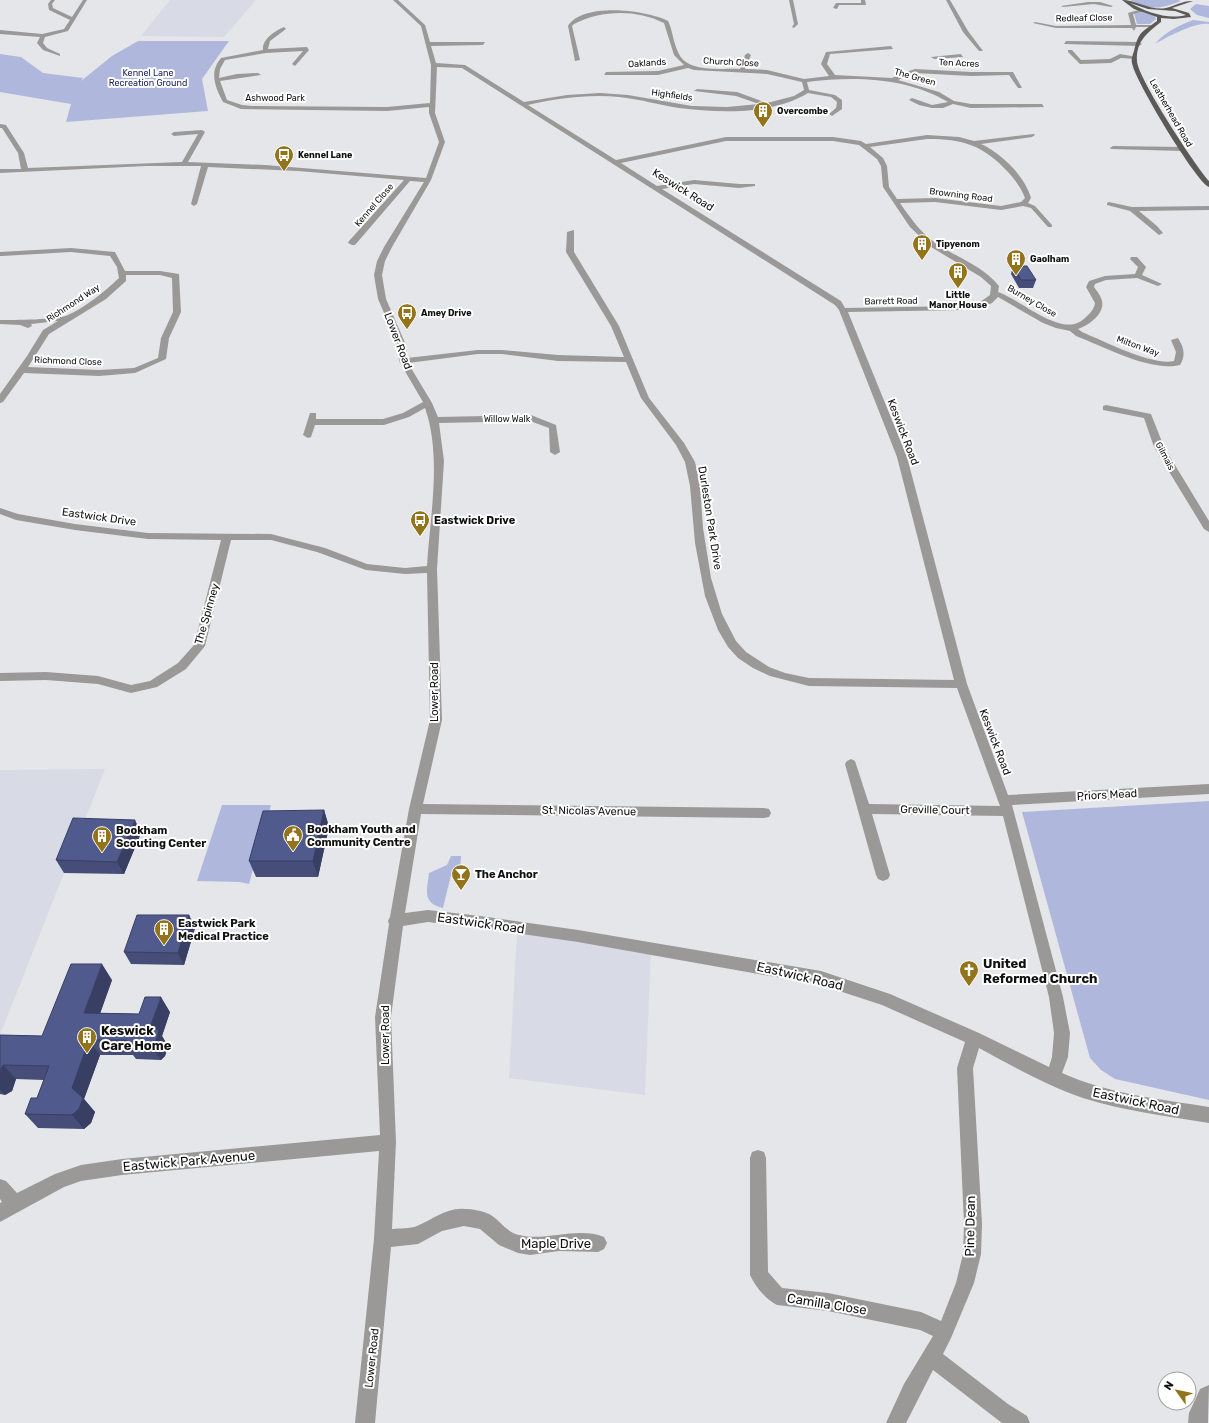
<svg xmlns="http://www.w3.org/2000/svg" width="1209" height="1423" viewBox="0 0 1209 1423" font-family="Rubik,sans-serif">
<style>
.built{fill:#d8dae6}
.green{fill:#afb8dc}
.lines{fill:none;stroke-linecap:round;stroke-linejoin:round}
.minor{fill:#9a9997;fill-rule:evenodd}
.major{fill:#5c5a57;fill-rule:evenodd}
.wall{fill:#454d78}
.shaded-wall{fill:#383f62}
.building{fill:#505a8c;stroke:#383f62}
.labels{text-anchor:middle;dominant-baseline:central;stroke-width:4;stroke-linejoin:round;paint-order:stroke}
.far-street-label{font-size:9px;fill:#111112;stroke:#fff}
.far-park-label{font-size:9px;fill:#212566;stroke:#fff}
.far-poi-label{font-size:9px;font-weight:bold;fill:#111112;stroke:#fff;text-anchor:start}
.street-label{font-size:11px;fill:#111112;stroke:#fff}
.poi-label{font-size:11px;font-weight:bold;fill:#111112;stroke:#fff;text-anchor:start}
.near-street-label{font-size:13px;fill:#111112;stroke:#fff}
.near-poi-label{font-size:13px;font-weight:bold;fill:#111112;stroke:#fff;text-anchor:start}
</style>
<rect width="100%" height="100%" fill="#e5e6ea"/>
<g class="built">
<polygon points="170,0 256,0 224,37 141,36"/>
<polygon points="105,769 64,873 0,1035 0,770"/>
<polygon points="517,933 651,949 645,1095 509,1078"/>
</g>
<g class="green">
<path d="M1130 0H1178L1181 1C1160 9 1150 11 1130 0Z"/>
<polygon points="1196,4 1209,6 1209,18 1197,15 1190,9"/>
<polygon points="1140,11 1155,16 1156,19 1150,24 1137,24 1134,13"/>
<path d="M1193 20 1209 22V24C1195 22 1167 37 1155 44 1165 32 1178 26 1193 20Z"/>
<polygon points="138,41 229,41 202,79 208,111 66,122 71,104 0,92 0,54 21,57 43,73 83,78 81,81 112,56"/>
<polygon points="1209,801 1209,1100 1115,1079 1101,1070 1090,1058 1022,812"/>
<polygon points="222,805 271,805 249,884 240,882 197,881"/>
<path d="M451 856H461L460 870 452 871 443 908C422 903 427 891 429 873L447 865Z"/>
</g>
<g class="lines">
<g class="minor">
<polygon points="51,0 55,0 52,4 53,8 72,17 83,0 87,0 68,31 45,37 43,43 47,48 60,54 60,56 43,50 37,43 40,37 0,34 0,30 42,34 64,29 70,20 49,10 48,4"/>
<path d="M393 0H398L425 25 430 42H485L483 45 431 46 436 63 465 65 524 102 567 95 600 93 628 95 692 106 727 107 759 104 736 96 694 91 697 89 737 92 767 103 794 96 804 90 802 82 767 74 694 70 688 68 658 75H604L606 72 658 71 684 65 674 55 664 23C636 9 601 10 574 24L572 26 580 60 575 61 568 26C583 2 646 10 668 21 673 31 673 43 679 54 688 73 722 68 740 69L745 55 748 53 751 55 745 69 767 70 804 79 829 76 821 64 826 52 891 46 893 49 830 54 827 64 835 75 892 78 900 74 915 69 971 72H1013L1022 88H1018L1009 75 971 76 915 73 898 80 939 92 954 101 971 104H1042L1044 107 971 108 953 104 943 108H932L919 105 909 100 912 98 932 105 948 102C906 77 854 76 807 82L809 90 835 95 842 100V109L832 116 829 114 836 108 837 102 831 97 808 93C772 115 720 113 679 108 659 105 640 99 619 97 589 94 558 98 528 105L616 160 726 137H833L861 141 866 144 927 135 959 137 974 141 1034 134 1035 135 1032 137 981 144C1001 153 1025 176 1031 198L1028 203 1035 206 1052 225V227H1048L1031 208 1023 206 1001 210 935 202 900 203C911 219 921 233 937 244 958 258 983 266 999 286L998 292C1022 300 1063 340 1085 318 1090 313 1094 310 1095 303L1086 287 1089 281 1105 276 1135 274 1138 267 1130 259 1131 257H1137L1146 267 1142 275 1162 284 1158 286 1137 278 1106 280 1095 284 1094 287C1097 291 1101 296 1102 301 1105 314 1088 326 1078 329L1082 332C1104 341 1152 366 1174 361L1176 352 1171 340 1178 338C1184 348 1186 355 1180 365 1150 372 1105 347 1076 336L1070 331 1056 328 1043 323 998 297 992 303 985 306 962 310 848 312 907 457 967 684 1008 795 1209 784V794L1012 805 1063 997 1070 1033 1068 1057 1062 1073C1109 1094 1159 1099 1209 1107V1123C1167 1116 1124 1111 1083 1098 1048 1086 1012 1066 979 1048L973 1068 982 1224 981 1254 974 1283 951 1338 943 1354 1008 1404 1027 1416 1030 1423H1002L933 1370 906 1423H886L904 1384 933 1336 920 1330 828 1311 777 1305C766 1300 755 1286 750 1275V1158L752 1152 758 1150 764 1152 766 1158 768 1272 782 1288 828 1293 921 1312 941 1321 956 1283 963 1254 964 1224 957 1068 965 1042 882 1005 821 985 578 942 480 928 428 922 403 926 391 1017 396 1142 392 1229C400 1228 410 1229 417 1226 432 1220 447 1207 465 1209 472 1209 483 1211 489 1214 500 1220 506 1232 519 1235 545 1242 577 1226 604 1237L607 1243 604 1249 598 1252 559 1251 530 1255 518 1253 499 1245 480 1229 464 1226 442 1231 418 1244 391 1247 375 1423H355L374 1239 379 1151 122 1175 81 1181 64 1187 0 1222V1203L2 1202 0 1199V1179L6 1181 17 1193 55 1174 81 1165 122 1159 380 1135 375 1017 389 924 388 921 390 917 409 809 430 720 427 573 405 574 366 570 317 552 271 540H231L205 646 186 669 157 687 131 693 98 684 46 680 0 681V673L46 672 98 676 131 685 150 681 178 663 194 645 221 540 148 539 75 530 16 520 0 514V508L18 514 75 524 148 533 271 534 325 548 367 564 405 568 427 566C430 516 442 456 425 408L409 417 384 425H315L311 437 308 438 303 435 310 413H316V419H383L403 413 423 402 399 361 398 345 378 299 374 275 377 261 384 247 424 182 410 181 355 245H352L348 243 349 241 404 180 298 171 208 167 197 204 194 206 191 204 201 166H146L0 173V169H21L18 153 2 128H0V124L6 125 24 153 28 168 182 162 198 134 174 136 171 134 174 132 202 130 205 132 188 162 265 165 426 178 439 142 429 113V107L387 111 241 109 223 102C215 87 209 72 221 58L263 50C262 39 275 31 284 27L286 29 270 41 268 49 307 47 309 50 295 66 292 64 303 51 266 53 225 60 220 69 219 78 237 74 258 73 261 75 220 81 227 100 242 105 252 106 387 107 430 103 431 65 421 26ZM437 67 462 68 835 305 839 310 897 457 954 680 809 678 785 673 769 667 746 652 736 641 722 614 711 578 703 528 700 486 695 462 684 443 649 398 619 326 574 252V230L567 232 566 252 611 326 624 357 558 355 502 350H478L407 358 406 345 386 299 382 275 385 261 392 247 431 180 445 142 435 113ZM927 139C963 139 983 145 1008 172 1015 180 1021 187 1025 198L1021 202 1001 206 935 198 897 199 889 187 887 166 883 158 870 147ZM726 141H833L859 145 877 159 881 166 883 187 910 227 931 247 981 277 991 286 990 295 980 302 962 306 845 308 841 301 662 189 694 184 739 188 755 186V184H739L694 180 657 186 621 163ZM478 354H502L558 361 626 362 641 398 676 445 685 462 690 486 695 543 705 596 718 630 728 647 738 658 753 668 770 676 809 686 957 688 1000 806 869 804 855 761 851 759 847 761 845 764 876 875 878 879 883 881 888 879 890 875 872 814 1003 816 1049 997 1054 1033 1052 1057 1049 1067 979 1033 890 994 821 971 578 930 480 916 428 910 405 913 421 814 764 818 769 817 771 813 769 809 764 808 423 804 442 720 437 569 444 461 439 423 530 421 549 428 550 452 555 455 560 452 556 425 531 415 438 417 432 403 408 363Z"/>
<polygon points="789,0 793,0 798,24 794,28 792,27 794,24"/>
<polygon points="861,0 865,0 866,5 839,5 837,9 833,8 836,3 861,3"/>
<polygon points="946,0 950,0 968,31 983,51 979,51 963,32"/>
<polygon points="1088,2 1100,2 1113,6 1111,7 1094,4 1063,7 1061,6"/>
<polygon points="1142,9 1144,11 1133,14 1136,25 1153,25 1155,27 1136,27 1134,31 1132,28 1056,28 1033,23 1035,22 1056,26 1131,25 1128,13"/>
<polygon points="1066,41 1139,42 1142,44 1139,46 1064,44"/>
<polygon points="1068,50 1072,50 1081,60 1110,59 1120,54 1137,57 1134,59 1121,58 1111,63 1080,64 1068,52"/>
<polygon points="961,54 963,57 934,59 931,57"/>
<polygon points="1113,146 1182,147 1185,149 1182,151 1111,149 1110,148"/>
<polygon points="1109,202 1132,207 1209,206 1209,210 1139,211 1157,226 1163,233 1159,235 1130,211 1107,205 1107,203"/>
<path d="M71 248 115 252 125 271H160L179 274 181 312 169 338 166 359 135 373 99 376 24 373 3 402 0 403V394L27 356 43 330 58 321 31 324 32 326 28 328 20 325 0 324V320C14 320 57 320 68 315 87 306 104 292 119 278L117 267 110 256 71 252 2 256H0V252ZM126 275H160L172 278 173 312 161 338 158 358 134 368 99 370 28 367 49 334 106 299 126 281Z"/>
<polygon points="1106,405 1151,414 1164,447 1209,521 1209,532 1204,529 1154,447 1144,418 1103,410 1103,406"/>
<polygon points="1209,1385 1208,1423 1188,1423 1189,1413 1200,1389"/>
</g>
<path class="major" d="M1122 0C1136 0 1151 11 1166 8 1174 6 1185 0 1193 1L1172 8 1189 13 1191 17 1174 19 1161 18V22C1147 33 1136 41 1137 61 1137 77 1196 167 1209 181V187C1196 182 1134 79 1132 63 1131 59 1133 54 1134 51 1139 31 1141 33 1157 21V17L1134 9ZM1130 3 1148 9 1175 11 1186 15C1168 20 1146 12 1130 3Z"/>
</g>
<g class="wall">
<polygon points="1013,266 1036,280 1033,288 1019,288 1011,274"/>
<polygon points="324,810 329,827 318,877 256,877 249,861"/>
<polygon points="141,833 124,874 64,873 56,860"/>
<polygon points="189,915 195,928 184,965 131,964 124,952"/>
<polygon points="112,980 100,1013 139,1014 170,1012 162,1036 168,1046 165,1056 161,1060 136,1059 133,1055 100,1055 84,1099 95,1112 91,1123 84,1129 38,1128 25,1114 37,1098 44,1080 16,1079 12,1091 5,1095 0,1094 0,1035 42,1036"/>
</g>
<g class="shaded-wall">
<polygon points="324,810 329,827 318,877 313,861"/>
<polygon points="135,820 141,833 124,874 117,862"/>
<polygon points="189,915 195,928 184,965 178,953"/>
<polygon points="102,964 112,980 95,1028 84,1013"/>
<polygon points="161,997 170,1012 162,1036 168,1046 165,1056 161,1060 151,1045 151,1025"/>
<polygon points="89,1040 100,1055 84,1099 95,1112 91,1123 84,1129 72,1115 72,1088"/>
<polygon points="3,1065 16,1079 12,1091 5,1095 0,1090 0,1072"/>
</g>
<g class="building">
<polygon points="1013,266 1027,266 1036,280 1021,280"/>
<polygon points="324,810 313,861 249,861 263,811"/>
<polygon points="73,818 135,820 117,862 56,860"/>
<polygon points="137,915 189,915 178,953 124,952"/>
<polygon points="71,964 102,964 84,1013 139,1014 145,997 161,997 151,1025 159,1031 156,1041 151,1045 126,1044 127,1040 89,1040 72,1088 83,1098 79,1109 72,1115 25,1114 31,1098 37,1098 49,1066 3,1065 0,1072 0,1035 42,1036"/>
</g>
<defs>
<symbol id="building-pin" viewBox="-11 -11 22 30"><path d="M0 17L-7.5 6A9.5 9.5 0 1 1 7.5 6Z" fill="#93741b" stroke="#fff"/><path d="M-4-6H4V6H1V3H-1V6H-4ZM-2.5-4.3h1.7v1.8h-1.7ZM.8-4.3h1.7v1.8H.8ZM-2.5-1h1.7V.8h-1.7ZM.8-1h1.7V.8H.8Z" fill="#fff"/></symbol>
<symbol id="bus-pin" viewBox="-11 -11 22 30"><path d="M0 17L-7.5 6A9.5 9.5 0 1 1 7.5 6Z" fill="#93741b" stroke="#fff"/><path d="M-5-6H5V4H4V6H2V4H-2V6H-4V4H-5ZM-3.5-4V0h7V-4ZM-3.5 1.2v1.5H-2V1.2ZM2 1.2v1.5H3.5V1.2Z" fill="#fff"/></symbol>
<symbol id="civic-pin" viewBox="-11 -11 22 30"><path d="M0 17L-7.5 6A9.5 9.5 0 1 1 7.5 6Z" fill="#93741b" stroke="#fff"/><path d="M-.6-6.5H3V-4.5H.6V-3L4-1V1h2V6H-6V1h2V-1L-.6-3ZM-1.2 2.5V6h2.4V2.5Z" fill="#fff"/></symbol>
<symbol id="bar-pin" viewBox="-11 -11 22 30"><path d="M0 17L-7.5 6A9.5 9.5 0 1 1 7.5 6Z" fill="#93741b" stroke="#fff"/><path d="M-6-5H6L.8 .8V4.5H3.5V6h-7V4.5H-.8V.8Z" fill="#fff"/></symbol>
<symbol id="church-pin" viewBox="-11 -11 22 30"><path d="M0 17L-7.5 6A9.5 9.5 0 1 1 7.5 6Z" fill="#93741b" stroke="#fff"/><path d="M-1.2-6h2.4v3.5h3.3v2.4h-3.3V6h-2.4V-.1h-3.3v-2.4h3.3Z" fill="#fff"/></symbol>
</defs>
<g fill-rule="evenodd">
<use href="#building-pin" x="752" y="100" width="22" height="30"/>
<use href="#bus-pin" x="273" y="144" width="22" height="30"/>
<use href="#building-pin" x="911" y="233" width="22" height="30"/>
<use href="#building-pin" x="1005" y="248" width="22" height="30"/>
<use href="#building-pin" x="947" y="261" width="22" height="30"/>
<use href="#bus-pin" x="396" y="302" width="22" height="30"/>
<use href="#bus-pin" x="409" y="509" width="22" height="30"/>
<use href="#civic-pin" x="282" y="824" width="22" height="30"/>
<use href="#building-pin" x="91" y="825" width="22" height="30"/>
<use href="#bar-pin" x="450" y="863" width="22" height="30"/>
<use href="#building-pin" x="153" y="918" width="22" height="30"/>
<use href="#church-pin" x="958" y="959" width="22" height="30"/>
<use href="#building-pin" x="76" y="1026" width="22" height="30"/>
</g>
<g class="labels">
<g class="far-street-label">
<text transform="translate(1084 18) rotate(-1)">Redleaf Close</text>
<text transform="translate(731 62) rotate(3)">Church Close</text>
<text transform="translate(647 63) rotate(-4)">Oaklands</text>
<text transform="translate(959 63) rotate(3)">Ten Acres</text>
<text transform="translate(915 77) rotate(16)">The Green</text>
<text transform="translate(672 95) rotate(8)">Highfields</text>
<text x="275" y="98">Ashwood Park</text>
<text transform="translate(1171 113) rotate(60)">Leatherhead Road</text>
<text transform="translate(961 195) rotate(7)">Browning Road</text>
<text transform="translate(374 205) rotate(-49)">Kennel Close</text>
<text transform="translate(891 301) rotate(-1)">Barrett Road</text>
<text transform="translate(1032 301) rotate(30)">Burney Close</text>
<text transform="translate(73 303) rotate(-33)">Richmond Way</text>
<text transform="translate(1138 346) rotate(20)">Milton Way</text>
<text transform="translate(68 361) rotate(2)">Richmond Close</text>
<text x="507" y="419">Willow Walk</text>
<text transform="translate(1165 456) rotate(62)">Gilmais</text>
</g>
<g class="far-park-label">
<text x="148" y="73">Kennel Lane<tspan x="148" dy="10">Recreation Ground</tspan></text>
</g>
<g class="far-poi-label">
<text x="777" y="111">Overcombe</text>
<text x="298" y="155">Kennel Lane</text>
<text x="936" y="244">Tipyenom</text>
<text x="1030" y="259">Gaolham</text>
<text x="958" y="295" text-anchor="middle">Little<tspan x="958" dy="10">Manor House</tspan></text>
<text x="421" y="313">Amey Drive</text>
</g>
<g class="street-label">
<text transform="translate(683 190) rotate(32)">Keswick Road</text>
<text transform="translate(398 341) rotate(69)">Lower Road</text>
<text transform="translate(903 432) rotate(69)">Keswick Road</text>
<text transform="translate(99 517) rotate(8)">Eastwick Drive</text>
<text transform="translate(710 518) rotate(81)">Durleston Park Drive</text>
<text transform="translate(207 614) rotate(-74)">The Spinney</text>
<text transform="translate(434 692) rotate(-90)">Lower Road</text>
<text transform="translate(995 742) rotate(69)">Keswick Road</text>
<text transform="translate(1107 795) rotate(-3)">Priors Mead</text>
<text transform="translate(935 810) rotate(1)">Greville Court</text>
<text transform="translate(589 811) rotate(1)">St. Nicolas Avenue</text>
<text transform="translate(385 1035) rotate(-90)">Lower Road</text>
<text transform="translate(372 1358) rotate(-84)">Lower Road</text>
</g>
<g class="poi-label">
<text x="434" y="520">Eastwick Drive</text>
<text x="307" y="829">Bookham Youth and<tspan x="307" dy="13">Community Centre</tspan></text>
<text x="116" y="830">Bookham<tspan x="116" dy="13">Scouting Center</tspan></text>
<text x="475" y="874">The Anchor</text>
<text x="178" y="923">Eastwick Park<tspan x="178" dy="13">Medical Practice</tspan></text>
</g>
<g class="near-street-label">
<text transform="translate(481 923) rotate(8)">Eastwick Road</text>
<text transform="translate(800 976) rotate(13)">Eastwick Road</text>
<text transform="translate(1136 1101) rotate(12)">Eastwick Road</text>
<text transform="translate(189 1161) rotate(-5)">Eastwick Park Avenue</text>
<text transform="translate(970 1226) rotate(-89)">Pine Dean</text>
<text x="556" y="1243">Maple Drive</text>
<text transform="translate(827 1304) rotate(9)">Camilla Close</text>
</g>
<g class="near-poi-label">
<text x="983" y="963">United<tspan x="983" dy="15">Reformed Church</tspan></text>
<text x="101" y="1030">Keswick<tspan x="101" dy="15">Care Home</tspan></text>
</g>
</g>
<g transform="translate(1177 1391) rotate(303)"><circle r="19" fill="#ffffff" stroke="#a0a0a0"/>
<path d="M0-3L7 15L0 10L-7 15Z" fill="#93741b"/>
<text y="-6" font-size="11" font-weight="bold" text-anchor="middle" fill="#111112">N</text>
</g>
</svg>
